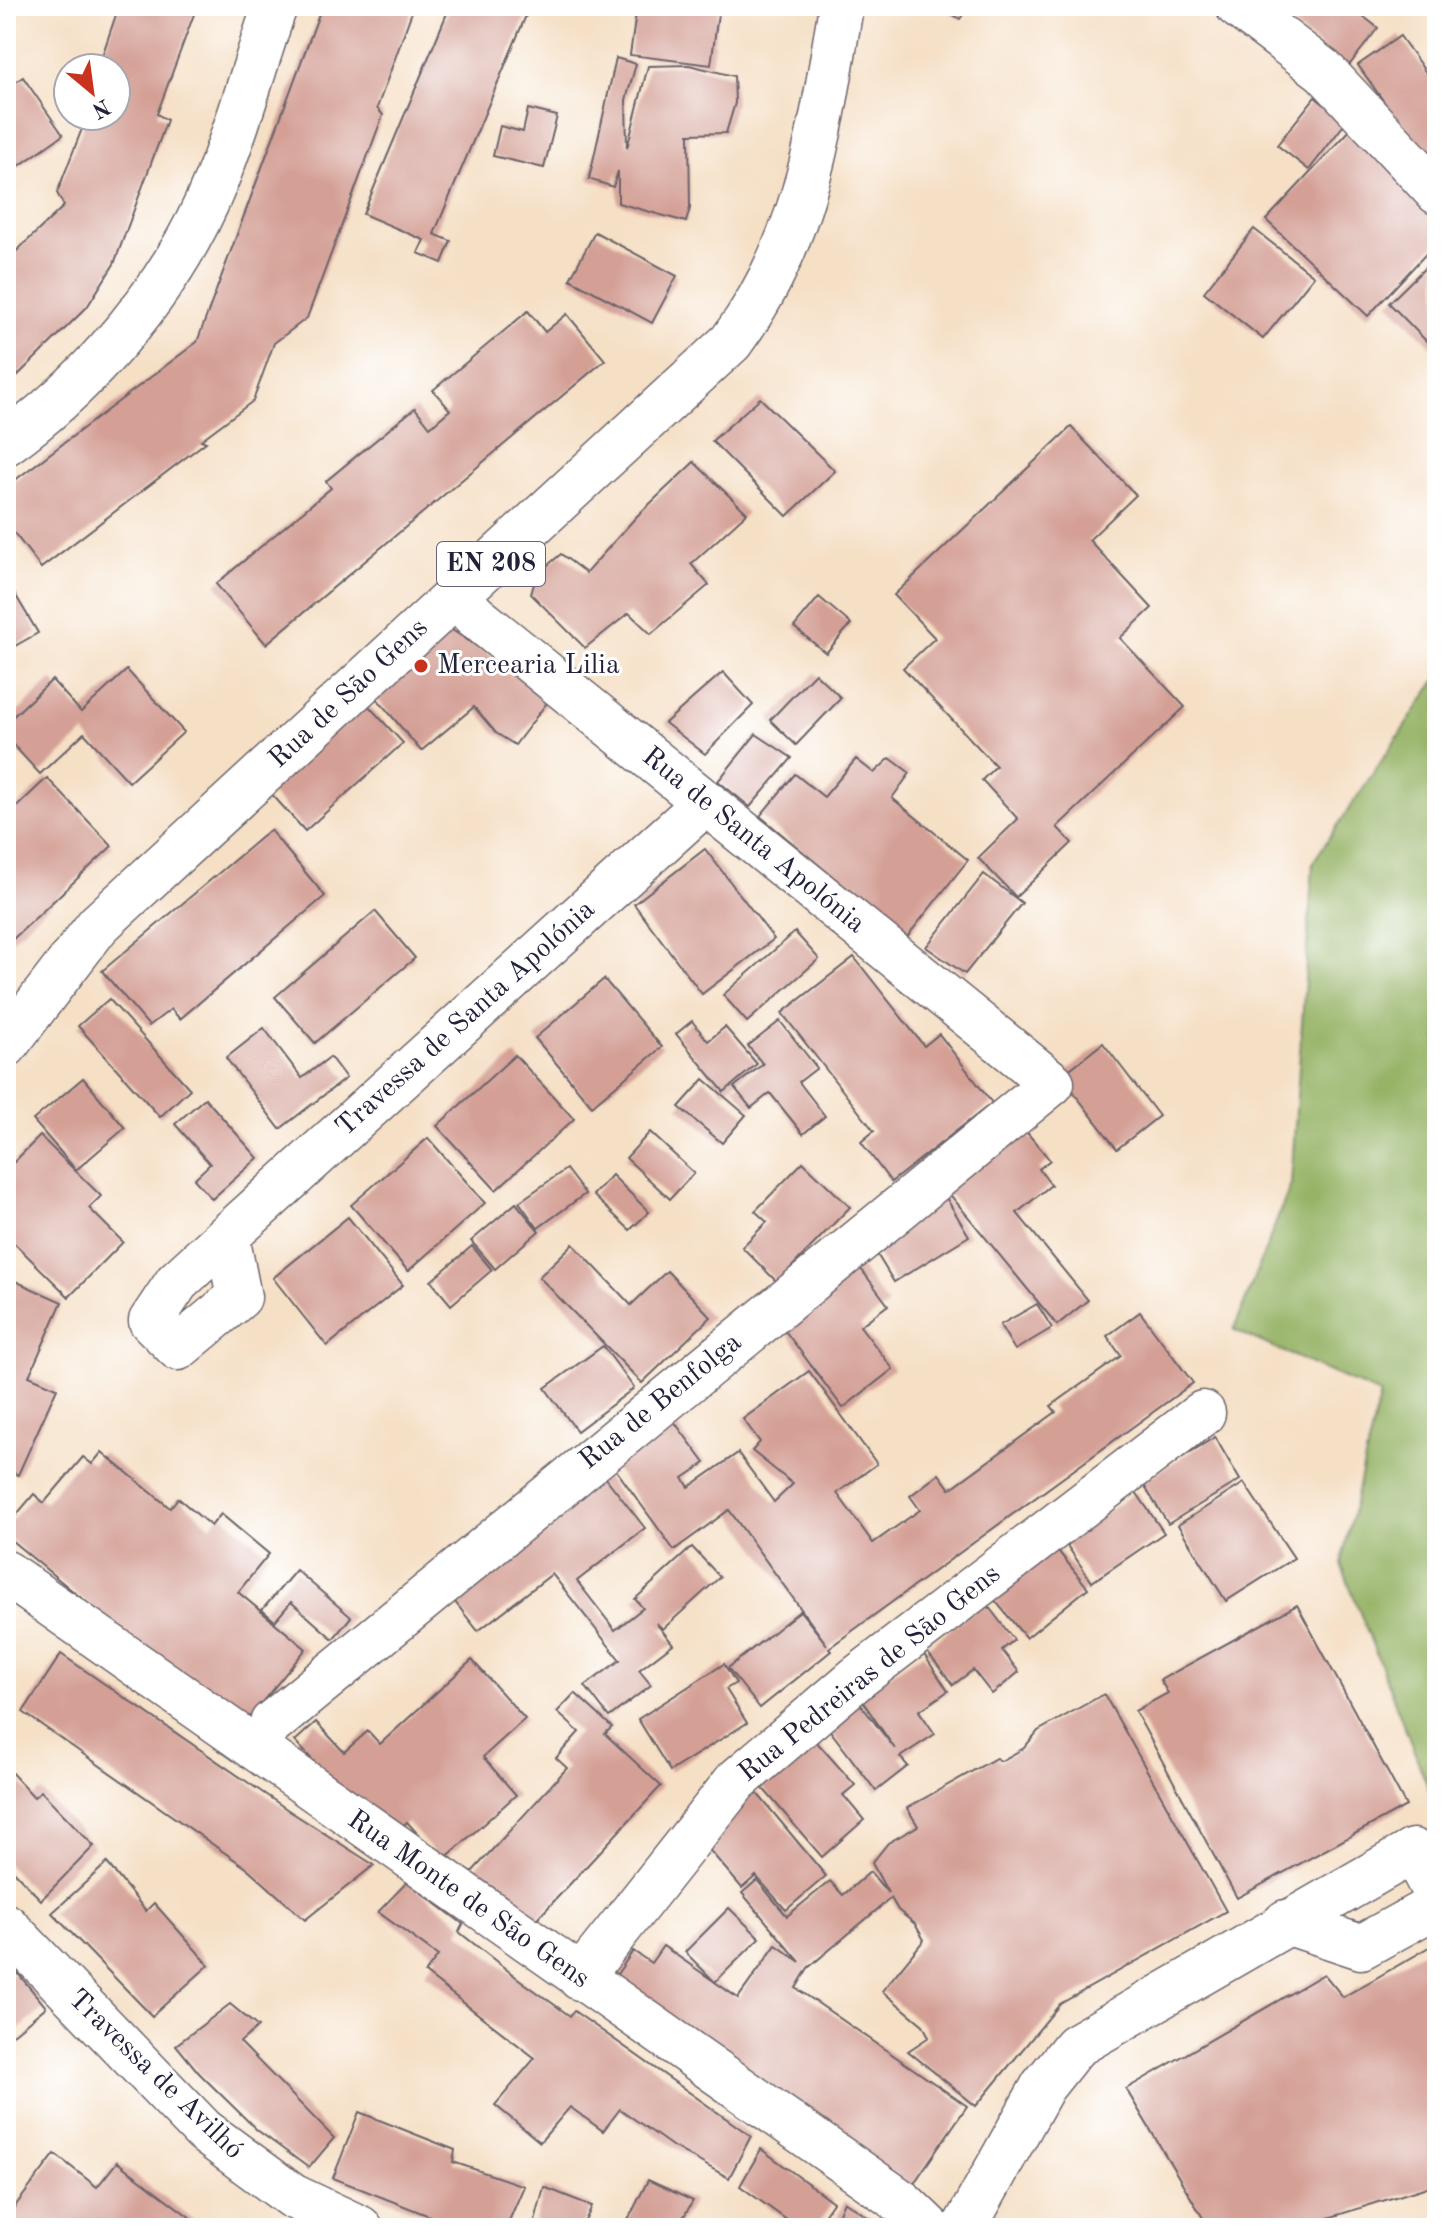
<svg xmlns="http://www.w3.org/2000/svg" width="1443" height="2234" viewBox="0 0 1443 2234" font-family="'Old Standard TT',serif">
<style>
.forest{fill:#96b366;stroke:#5c6a50;stroke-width:2}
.building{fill:#d4a096}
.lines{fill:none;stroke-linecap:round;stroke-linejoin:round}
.minor-casing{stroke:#6c646b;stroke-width:47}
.major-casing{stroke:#6c646b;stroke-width:47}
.minor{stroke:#fff;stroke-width:44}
.major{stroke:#fff;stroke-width:44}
.poi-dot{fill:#c8321e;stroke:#fff;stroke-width:3}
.labels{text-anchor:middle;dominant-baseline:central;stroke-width:6;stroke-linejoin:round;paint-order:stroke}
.shield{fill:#fff;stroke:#646476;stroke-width:2}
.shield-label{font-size:26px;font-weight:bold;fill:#22223b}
.poi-label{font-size:28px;fill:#22223b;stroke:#fff;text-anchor:start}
.street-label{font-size:28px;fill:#22223b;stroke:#fff}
</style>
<rect width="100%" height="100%" fill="#fff"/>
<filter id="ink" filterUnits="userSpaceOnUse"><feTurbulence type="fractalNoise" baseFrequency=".0125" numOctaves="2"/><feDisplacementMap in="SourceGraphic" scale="16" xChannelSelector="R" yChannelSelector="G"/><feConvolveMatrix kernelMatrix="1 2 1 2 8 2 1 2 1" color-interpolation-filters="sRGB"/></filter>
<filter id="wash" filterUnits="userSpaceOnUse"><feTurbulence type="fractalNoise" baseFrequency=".006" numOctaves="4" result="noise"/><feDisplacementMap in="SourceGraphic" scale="32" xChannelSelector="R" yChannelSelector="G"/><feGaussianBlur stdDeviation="1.8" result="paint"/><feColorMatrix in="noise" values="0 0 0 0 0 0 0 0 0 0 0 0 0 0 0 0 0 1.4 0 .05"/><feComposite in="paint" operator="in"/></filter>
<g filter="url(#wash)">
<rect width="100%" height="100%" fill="#f5dfc5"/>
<polygon class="forest" points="1437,679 1437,1810 1341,1564 1380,1394 1234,1330 1291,1184 1313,862"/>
<g id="blocks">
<g class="building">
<polygon points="119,6 197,6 157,114 167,120 114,264 87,307 6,387 6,261 64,206 57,193 87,116 116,116 116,68 98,68"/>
<polygon points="322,6 414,6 377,108 383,115 307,318 274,343 253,401 201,440 206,442 41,568 6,522 6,487 197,342"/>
<polygon points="450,6 530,6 434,234 451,241 442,263 418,253 424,240 363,214"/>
<polygon points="637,6 719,6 711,65 630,55"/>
<polygon points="939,6 969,6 960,19"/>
<polygon points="1269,6 1350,6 1378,28 1347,68"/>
<polygon points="1400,36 1437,88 1437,177 1358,65"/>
<polygon points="616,58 636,64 626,100 627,148 648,66 689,65 734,76 735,103 726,133 689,134 690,208 686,222 618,203 618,171 613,187 589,179"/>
<polygon points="23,77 63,135 6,175 6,89"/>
<polygon points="1315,97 1346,122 1309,170 1277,145"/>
<polygon points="528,109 557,116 544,168 493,156 500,126 523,132"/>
<polygon points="1353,127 1437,212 1437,242 1368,316 1266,220"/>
<polygon points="1254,229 1314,276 1263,339 1204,292"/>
<polygon points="595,232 677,276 652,323 570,279"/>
<polygon points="1437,256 1437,352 1389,303"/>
<polygon points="528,311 545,332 567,314 605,360 266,644 216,584 331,488 326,481 415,408 430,427 450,410 433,390"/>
<polygon points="760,398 835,471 787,516 712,441"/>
<polygon points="1071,427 1136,495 1089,540 1152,608 1120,638 1185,707 1057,827 1072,843 1016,897 978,858 1018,819 982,780 996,766 903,668 935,638 894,595"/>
<polygon points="694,462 747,513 691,564 709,585 651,634 629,613 585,648 531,594 537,574 561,554 586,573 637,516"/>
<polygon points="6,579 38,633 6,651"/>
<polygon points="819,597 851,624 826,653 794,627"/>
<polygon points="446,626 552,696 515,745 496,733 474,707 421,751 374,695"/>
<polygon points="127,670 184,732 129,782 84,733 40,774 6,737 6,723 52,680 81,712"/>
<polygon points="723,672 753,705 705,754 665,723"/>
<polygon points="815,673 841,698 796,745 770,720"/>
<polygon points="365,702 403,743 305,831 268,790"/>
<polygon points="756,734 792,758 750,807 718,781"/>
<polygon points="890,758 910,773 892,798 968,860 906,938 760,816 795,774 824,797 856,759 874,773"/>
<polygon points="47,778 112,846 12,940 6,934 6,817"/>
<polygon points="270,830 325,896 180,1019 171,1009 149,1026 102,971"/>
<polygon points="705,849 774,939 702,994 634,904"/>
<polygon points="984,874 1022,903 965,974 926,947"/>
<polygon points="375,911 415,958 315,1043 275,997"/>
<polygon points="795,932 819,959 747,1022 723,995"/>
<polygon points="854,957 924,1046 939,1034 992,1103 891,1182 861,1142 874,1131 782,1013"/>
<polygon points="604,979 662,1047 592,1106 535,1038"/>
<polygon points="109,999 190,1089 160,1117 78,1026"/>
<polygon points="692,1021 708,1041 725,1027 757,1064 724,1092 676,1034"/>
<polygon points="780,1021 817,1068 799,1082 825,1116 803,1134 770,1093 751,1108 734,1087 763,1064 748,1046"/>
<polygon points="264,1028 302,1078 330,1057 346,1078 280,1129 226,1058"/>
<polygon points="1103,1043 1159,1116 1117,1149 1061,1076"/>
<polygon points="515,1055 574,1119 496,1190 437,1126"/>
<polygon points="83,1078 125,1128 76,1170 33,1120"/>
<polygon points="704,1079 746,1115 722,1143 679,1107"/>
<polygon points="205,1098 258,1158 212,1199 194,1179 210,1164 175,1124"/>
<polygon points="1014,1117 1050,1160 1039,1169 1051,1185 1017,1213 1088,1300 1057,1325 938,1180"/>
<polygon points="650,1132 694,1173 670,1199 626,1158"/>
<polygon points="40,1136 101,1196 89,1208 123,1242 69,1297 6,1235 6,1170"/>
<polygon points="428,1138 485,1203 408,1271 351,1205"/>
<polygon points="803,1162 850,1207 777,1282 742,1247 767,1222 755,1211"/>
<polygon points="566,1169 585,1194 538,1228 519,1202"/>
<polygon points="612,1175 649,1212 630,1230 593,1195"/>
<polygon points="939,1186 969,1236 894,1282 864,1233"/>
<polygon points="516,1203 539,1231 495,1269 471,1241"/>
<polygon points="348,1217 403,1285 327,1346 273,1278"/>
<polygon points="573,1244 631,1305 667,1271 711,1317 642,1383 539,1277"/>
<polygon points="472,1246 492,1270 451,1305 431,1281"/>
<polygon points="852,1257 888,1305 860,1326 893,1369 843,1408 774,1316"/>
<polygon points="6,1277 62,1302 29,1376 57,1388 18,1475 6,1469"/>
<polygon points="1037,1304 1052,1328 1015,1350 1000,1325"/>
<polygon points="1140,1312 1193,1383 829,1648 831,1651 760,1708 728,1668 800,1611 827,1645 729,1510 674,1550 603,1452 664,1408 705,1463 683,1478 689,1487 738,1453 774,1502 793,1484 752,1451 760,1442 743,1419 809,1371 877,1464 837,1493 873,1543 920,1510 910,1496 939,1474 950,1489 1056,1412 1051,1406 1121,1356 1107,1336"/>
<polygon points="603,1346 634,1388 577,1431 545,1388"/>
<polygon points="1215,1437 1240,1480 1168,1524 1142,1482"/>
<polygon points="102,1452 170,1508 178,1498 211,1526 221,1514 269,1554 238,1592 306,1649 240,1729 6,1536 6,1527 34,1494 44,1503 83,1457 92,1464"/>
<polygon points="594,1463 645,1528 577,1581 615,1630 643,1608 635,1599 692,1547 720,1577 663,1629 656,1623 673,1644 639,1670 651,1685 609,1717 585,1686 620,1660 552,1574 478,1631 440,1583"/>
<polygon points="1244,1483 1294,1558 1226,1601 1178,1525"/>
<polygon points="1136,1492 1164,1533 1092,1582 1064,1541"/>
<polygon points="1055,1547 1088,1588 1026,1638 992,1597"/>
<polygon points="296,1570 351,1617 333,1639 291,1602 275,1621 262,1610"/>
<polygon points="985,1602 1014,1640 1002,1650 1019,1672 992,1694 973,1670 953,1685 925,1649"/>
<polygon points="1297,1605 1406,1806 1237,1898 1135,1711 1168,1693 1160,1680"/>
<polygon points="923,1653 948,1691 919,1711 935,1734 900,1757 908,1766 876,1791 825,1724 857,1700 895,1749 859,1696"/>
<polygon points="61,1654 291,1812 374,1865 305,1920 248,1869 23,1712"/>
<polygon points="472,1660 525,1719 483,1757 516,1795 442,1861 407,1822 386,1841 295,1741 316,1722 344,1752 368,1731 380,1744"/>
<polygon points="724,1664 736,1683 726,1689 747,1723 670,1771 638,1719"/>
<polygon points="575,1693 612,1727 605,1734 661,1786 530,1927 471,1873 567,1768 556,1758 579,1732 557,1712"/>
<polygon points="1104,1694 1226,1911 1060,2004 976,2106 908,2051 929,2037 923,2025 882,1991 924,1940 915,1924 898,1910 891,1898 808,1968 796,1988 967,2106 912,2186 613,1980 633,1951 651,1963 663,1946 715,1982 685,1952 729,1908 760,1938 715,1982 738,1998 776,1945 800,1962 742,1893 757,1880 787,1916 830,1881 843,1895 870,1872 888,1893 872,1863 888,1843 918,1826 907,1808 996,1758 1001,1761 1024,1748 1038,1731"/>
<polygon points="814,1739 855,1785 843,1795 864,1820 822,1857 760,1785"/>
<polygon points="8,1769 34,1797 41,1791 94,1846 41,1900 6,1863"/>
<polygon points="756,1792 826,1876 786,1910 756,1876 742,1888 700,1839"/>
<polygon points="107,1863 146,1911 154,1903 209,1965 152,2016 52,1913"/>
<polygon points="407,1882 463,1924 459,1932 516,1977 570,2016 574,2011 751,2136 729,2178 672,2146 620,2109 603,2131 570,2107 540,2142 495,2105 535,2058 425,1973 438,1956 378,1912"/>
<polygon points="1437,1943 1437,2184 1296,2228 1209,2228 1126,2089 1324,1974 1343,1997"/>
<polygon points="16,1971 46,2007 6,2040 6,1979"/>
<polygon points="230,2004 258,2027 240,2042 334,2138 309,2168 257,2130 199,2073 176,2045"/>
<polygon points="359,2112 455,2150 453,2162 524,2186 506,2228 483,2228 432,2217 333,2178"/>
<polygon points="761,2149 833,2202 815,2228 798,2228 740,2186"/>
<polygon points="55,2154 97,2187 117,2162 204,2228 6,2228 6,2218"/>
<polygon points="648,2180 693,2201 677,2228 624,2228"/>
<polygon points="544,2187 592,2206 582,2228 533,2228"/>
<polygon points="844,2201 884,2228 833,2228"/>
</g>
</g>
</g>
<g filter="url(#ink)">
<use href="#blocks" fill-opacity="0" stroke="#6c646b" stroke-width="2"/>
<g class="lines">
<defs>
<g id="minor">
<polyline points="1238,6 1324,71 1437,192"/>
<path d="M6 443C77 392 145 317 188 240 228 169 248 83 275 6"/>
<polyline points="227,1236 239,1297 178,1348 151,1321 177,1282 227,1236 706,802"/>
<polyline points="6,1573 903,2203 929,2228"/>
<polyline points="272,1723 1052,1083 475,616 456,596"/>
<polyline points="1286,1922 1361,1947 1437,1905"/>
<polyline points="6,1926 204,2131 292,2196 360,2228"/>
<polyline points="580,1978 736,1781 857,1678 1203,1413"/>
<polyline points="964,2228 1043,2086 1075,2046 1413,1851 1437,1897"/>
</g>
<path id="major" d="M6 1045 98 925 731 342C807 240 821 128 841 6"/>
</defs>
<use href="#minor" class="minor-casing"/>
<use href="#major" class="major-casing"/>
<use href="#minor" class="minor"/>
<use href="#major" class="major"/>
</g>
</g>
<circle class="poi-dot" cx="421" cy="666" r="8"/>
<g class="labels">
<rect class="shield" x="437" y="542" width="108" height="44" rx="6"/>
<g class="shield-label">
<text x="491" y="564">EN 208</text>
</g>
<g class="poi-label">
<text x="437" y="666">Mercearia Lilia</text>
</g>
<g class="street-label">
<text transform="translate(349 694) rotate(-43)">Rua de São Gens</text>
<text transform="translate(753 841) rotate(39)">Rua de Santa Apolónia</text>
<text transform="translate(466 1019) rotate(-42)">Travessa de Santa Apolónia</text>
<text transform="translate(661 1402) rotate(-39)">Rua de Benfolga</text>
<text transform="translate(870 1674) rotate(-39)">Rua Pedreiras de São Gens</text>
<text transform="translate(468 1900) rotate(35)">Rua Monte de São Gens</text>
<text transform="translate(155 2075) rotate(44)">Travessa de Avilhó</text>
</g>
</g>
<rect width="1443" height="2234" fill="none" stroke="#fff" stroke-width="32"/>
<g transform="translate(92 92) rotate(151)"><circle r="38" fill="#ffffff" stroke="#a7a7b1" stroke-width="2"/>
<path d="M0-6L14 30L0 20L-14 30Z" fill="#c8321e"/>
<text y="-12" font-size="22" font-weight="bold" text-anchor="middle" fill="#22223b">N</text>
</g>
</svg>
